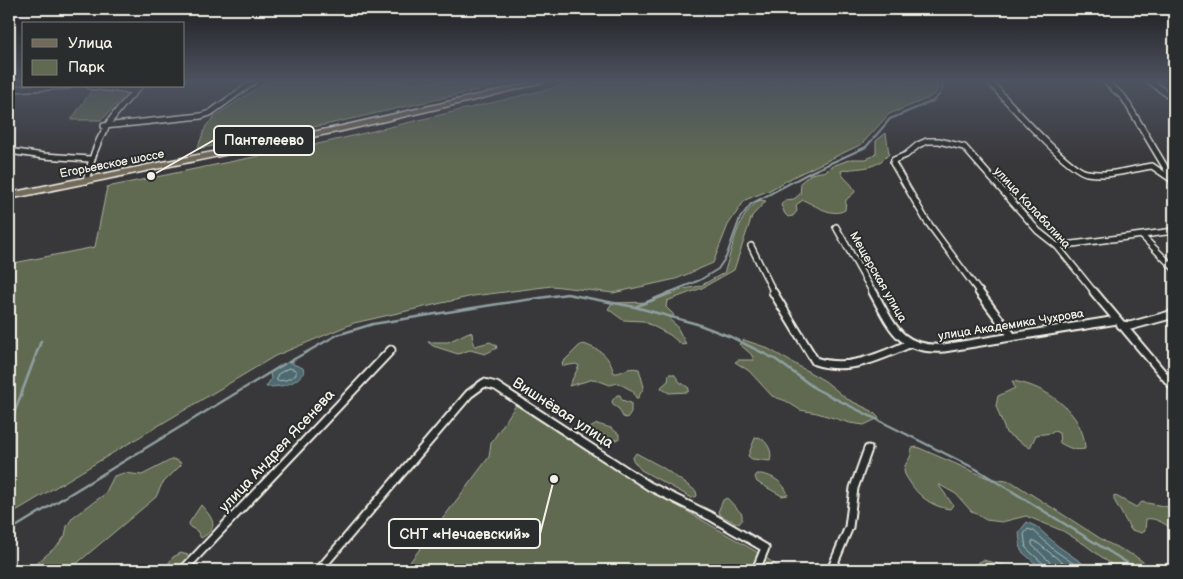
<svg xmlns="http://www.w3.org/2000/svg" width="1183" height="579" viewBox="0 0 1183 579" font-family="'Balsamiq Sans',sans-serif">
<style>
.green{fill:#606a51;stroke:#aaae9c}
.water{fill:#4d6a71;stroke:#90a0a1}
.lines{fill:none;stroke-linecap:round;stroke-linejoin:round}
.shore{stroke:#b1bbb8;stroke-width:1}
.stream-far1{stroke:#90a0a1;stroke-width:2}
.stream{stroke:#90a0a1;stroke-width:2.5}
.minor-far1-casing{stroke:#f4f1e8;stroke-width:8}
.minor-casing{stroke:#f4f1e8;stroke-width:11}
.primary-casing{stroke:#f4f1e8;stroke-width:3}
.minor-far1{stroke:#2a2d2e;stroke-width:5}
.minor{stroke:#2a2d2e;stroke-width:7}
.primary{fill:#726b5a;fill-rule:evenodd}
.labels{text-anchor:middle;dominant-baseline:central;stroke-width:4;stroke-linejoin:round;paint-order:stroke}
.street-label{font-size:12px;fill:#f4f1e8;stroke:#2a2d2e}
.near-street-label{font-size:15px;fill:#f4f1e8;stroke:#2a2d2e}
.leader{fill:none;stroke:#f4f1e8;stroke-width:2}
.callout-dot{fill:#f4f1e8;stroke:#2a2d2e;stroke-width:2}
.callout{fill:#2a2d2e;stroke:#f4f1e8;stroke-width:2}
.callout-label{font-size:14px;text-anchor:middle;font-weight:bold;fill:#f4f1e8}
</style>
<rect width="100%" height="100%" fill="#38373a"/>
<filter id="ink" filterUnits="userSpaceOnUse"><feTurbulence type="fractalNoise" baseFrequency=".02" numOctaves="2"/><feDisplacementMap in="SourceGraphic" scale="10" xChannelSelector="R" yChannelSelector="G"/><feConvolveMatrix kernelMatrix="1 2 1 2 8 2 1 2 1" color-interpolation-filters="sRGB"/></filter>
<g filter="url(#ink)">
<g class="green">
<polygon points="266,82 513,82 329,124 197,149 206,126 215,116"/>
<polygon points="578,82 937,82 937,92 927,99 889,114 862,144 795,176 770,190 745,200 728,225 713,263 676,279 613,293 552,286 473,296 354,323 275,356 9,515 9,264 95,247 107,187 327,142"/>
<polygon points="92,90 126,93 102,120 71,120"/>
<path d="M886 133 889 154C872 172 861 166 841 171 842 179 852 181 855 192L846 200 845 210C832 218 815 205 803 200L796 205 797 211 793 216 788 217 785 214 781 205 785 200 794 199 800 194 801 185 800 183 811 174 826 171 830 167 851 159H866L873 156 876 153V141Z"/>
<path d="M760 200 766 201 752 216 734 270 702 288 667 301 666 307 674 315 670 320 676 325 686 344 682 345 670 335 643 321 623 320 608 309 612 303 650 302 684 289 700 286 724 273C733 248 737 214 760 200Z"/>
<polygon points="469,332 472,333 473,343 475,346 490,342 496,345 497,348 485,354 470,350 458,354 433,346 428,342 448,342"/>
<polygon points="744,340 765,347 825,381 847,399 872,411 879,418 864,425 850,423 817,413 800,410 786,401 772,396 749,371 735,362 738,360 754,360 751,354 739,344"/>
<path d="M584 344C602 351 608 354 614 373 623 374 625 366 639 369L644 387 638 398H636L633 391 618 383 610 385 594 379 569 386 579 366 576 364 563 366 562 363 580 345Z"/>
<polygon points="669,374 674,374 680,382 689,388 688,392 669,393 662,389 661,387 668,381"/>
<path d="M1012 381C1045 385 1085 413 1085 449 1075 451 1069 448 1060 443L1059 433 1054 431 1052 433 1036 435 1030 448 1006 433 996 406 998 396 1015 388Z"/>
<polygon points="617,395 620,395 622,400 631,403 631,412 627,418 623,417 619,409 613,405 612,401"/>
<polygon points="516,405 673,503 762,555 783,570 404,570 489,457 491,443"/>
<polygon points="597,424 611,428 619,434 619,439 615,440 604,435 600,439 592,439 590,428"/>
<path d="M759 437C768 442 773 452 770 461L752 459 748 456 755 438Z"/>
<path d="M917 447 988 478 1012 482 1106 542 1135 556 1154 570H1119L1084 544 1063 531 1026 516 1002 522 986 520 971 511 956 494 938 484 953 505 950 509C932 507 918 496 909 481 907 478 904 474 904 470 904 465 909 460 911 455 911 453 911 450 912 448Z"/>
<polygon points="636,453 662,467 696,491 697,496 692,498 641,470 632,459"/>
<polygon points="173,459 180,462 181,465 162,484 156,497 69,570 29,570 58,545 65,536 67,526 73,517 105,494 114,476 124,473 142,475"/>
<path d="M757 474C770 473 785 483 788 495L782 496 757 482 755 477Z"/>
<path d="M1114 495 1136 507 1142 502 1174 508V531C1167 525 1156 517 1146 519L1145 531 1142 533 1131 530 1114 500Z"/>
<polygon points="727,498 742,514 742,520 739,524 721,516 718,512 723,500"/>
<path d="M201 505C212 517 221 528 201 538L197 531 190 527 189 523Z"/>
<polygon points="181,553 188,555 189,559 183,570 164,570 173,557"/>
<polygon points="983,560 1015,568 1018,570 972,570 979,562"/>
</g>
<g class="water">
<path d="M293 359V364L303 368 304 372C295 385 281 387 266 387L271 379 270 373Z"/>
<polygon points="1027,522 1037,527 1058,546 1092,570 1043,570 1021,551 1019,532"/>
</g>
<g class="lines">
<g class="shore">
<polygon points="289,368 296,370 296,375 286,380 277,381 277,375"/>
<polyline points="1046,570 1045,565 1026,548 1024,534 1028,529 1034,531 1054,550 1083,570"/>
<polyline points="1052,570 1049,561 1032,545 1032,541 1035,541 1072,570"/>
</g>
<polyline class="stream-far1" points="668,293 700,280 718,269 726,257 740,218 751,204 811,172 866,147 890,119 933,101 940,94 944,82"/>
<g class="stream">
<polyline points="635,307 671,292"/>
<polyline points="289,362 337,335 373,324 498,304 567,294 635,307 697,324 731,337 775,359 816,389 976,469 1139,570"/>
<polyline points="9,427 41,341"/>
<polyline points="9,531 284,364"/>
</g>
<defs>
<g id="minor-far1">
<path d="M990 82C1006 100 1068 170 1087 173 1109 177 1131 169 1152 166L1171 179"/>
<polyline points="1106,82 1124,98 1174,182"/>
<polyline points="1151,82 1174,99"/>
<polyline points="90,86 135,91"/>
<polyline points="9,89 69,86"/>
<polyline points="104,126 201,116 210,113 253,82"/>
<polyline points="9,151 44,156 90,159"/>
<path d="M86 181C96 137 109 118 140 86"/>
<polyline points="836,227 873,293"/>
<polyline points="1142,236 1174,268"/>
<polyline points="751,246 774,293"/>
<polyline points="1057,246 1174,231"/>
<polyline points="980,293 926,220 893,163 894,160 906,155 918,145 927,141 939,141 964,147 1038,231 1057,246 1095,293"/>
</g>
<g id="minor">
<path d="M773 292 815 361C847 372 880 357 909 344"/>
<path d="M873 292C892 326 899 351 944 348L1117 320"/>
<polyline points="979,292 1012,336"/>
<polyline points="1094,292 1174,387"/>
<polyline points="1121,325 1130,326 1174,314"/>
<polyline points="183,570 391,350"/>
<polyline points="319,570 469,394 484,383 496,386 649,486 710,516 765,548 756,570"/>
<polyline points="831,570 849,527 854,488 868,449"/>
</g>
<polygon id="primary" points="535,82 544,82 475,100 342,131 9,199 9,193 342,126"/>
</defs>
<use href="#minor-far1" class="minor-far1-casing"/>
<use href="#minor" class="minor-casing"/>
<use href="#primary" class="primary-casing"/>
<use href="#minor-far1" class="minor-far1"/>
<use href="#minor" class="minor"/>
<use href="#primary" class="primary"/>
</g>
</g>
<linearGradient id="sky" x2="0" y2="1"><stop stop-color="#1f1e20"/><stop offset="0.5" stop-color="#4d5360"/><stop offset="1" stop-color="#4d5360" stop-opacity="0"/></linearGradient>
<rect width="1183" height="163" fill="url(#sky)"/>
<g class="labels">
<g class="street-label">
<text transform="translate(112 164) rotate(-11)">Егорьевское шоссе</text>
<text transform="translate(1032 208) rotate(47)">улица Калабалина</text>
<text transform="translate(878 277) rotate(60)">Мещерская улица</text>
<text transform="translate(1011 325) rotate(-9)">улица Академика Чухрова</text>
</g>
<g class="near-street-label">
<text transform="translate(563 413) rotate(33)">Вишнёвая улица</text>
<text transform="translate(277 451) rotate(-47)">улица Андрея Ясенева</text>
</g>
</g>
<path class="leader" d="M151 176L214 140M554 479L540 534"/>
<g class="callout-dot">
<circle cx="151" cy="176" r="5"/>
<circle cx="554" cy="479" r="5"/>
</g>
<g class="callout">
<rect x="214" y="126" width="100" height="29" rx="5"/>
<rect x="389" y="519" width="151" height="29" rx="5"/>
</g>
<g class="callout-label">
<text x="264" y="145">Пантелеево</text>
<text x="465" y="539">СНТ «Нечаевский»</text>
</g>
<rect width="1183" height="579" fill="none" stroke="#2a2d2e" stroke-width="30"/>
<rect x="15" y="15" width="1153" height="549" fill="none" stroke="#f4f1e8" stroke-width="2" filter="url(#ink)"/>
<rect x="22" y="22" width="162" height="65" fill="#2a2d2e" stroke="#7b7b78"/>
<rect x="32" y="39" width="25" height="8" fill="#726b5a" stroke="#7b7b78"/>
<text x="68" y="48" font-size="15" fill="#f4f1e8">Улица</text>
<rect x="32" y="60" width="25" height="15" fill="#606a51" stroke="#7b7b78"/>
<text x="68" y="72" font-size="15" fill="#f4f1e8">Парк</text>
</svg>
